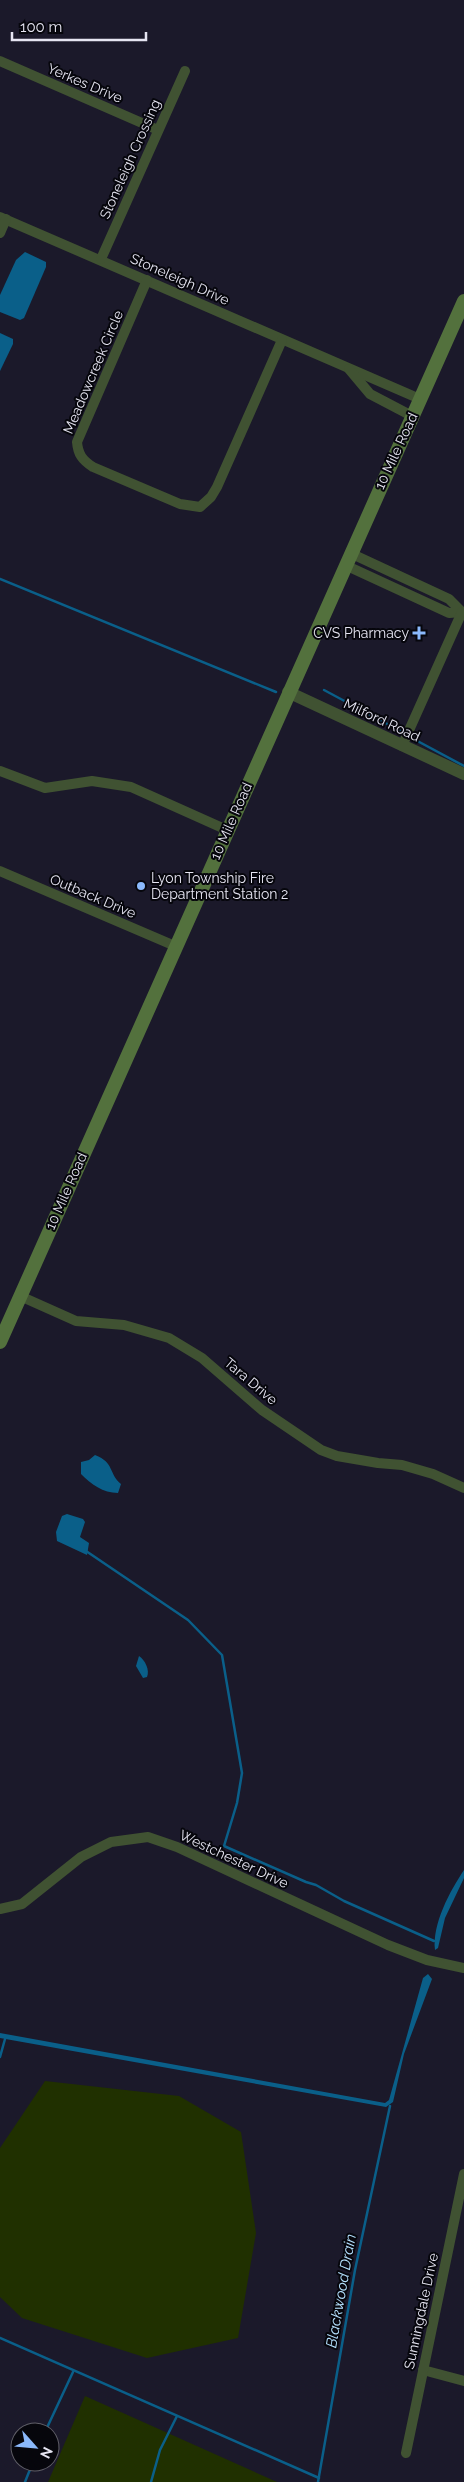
<svg xmlns="http://www.w3.org/2000/svg" width="464" height="2482" viewBox="0 0 464 2482" font-family="Raleway,sans-serif">
<style>
.green{fill:#203000}
.water{fill:#0a5f89}
.lines{fill:none;stroke-linecap:round;stroke-linejoin:round}
.stream{stroke:#0a5f89;stroke-width:2.5}
.minor{stroke:#405232;stroke-width:10}
.tertiary{stroke:#405232;stroke-width:12}
.secondary{stroke:#53713d;stroke-width:14}
.poi-dot{fill:#8bb9fc;stroke:#06060c;stroke-width:2}
.labels{text-anchor:middle;dominant-baseline:central;stroke-width:4;stroke-linejoin:round;paint-order:stroke}
.street-label{font-size:14px;fill:#e6e5f2;stroke:#06060c}
.poi-label{font-size:14px;fill:#e6e5f2;stroke:#06060c;text-anchor:end}
.water-label{font-size:15px;font-style:italic;fill:#b5e1ff;stroke:#06060c}
</style>
<rect width="100%" height="100%" fill="#1b192a"/>
<g class="green">
<polygon points="45,2081 179,2096 241,2132 256,2233 238,2338 147,2358 22,2318 0,2297 0,2148"/>
<polygon points="85,2396 277,2482 48,2482"/>
</g>
<g class="water">
<polygon points="25,252 46,262 46,267 24,318 20,320 0,312 0,295 16,260"/>
<polygon points="0,333 13,339 13,344 0,371"/>
<path d="M95 1455C115 1463 108 1473 121 1484L118 1493C103 1493 91 1484 81 1474V1462L89 1460Z"/>
<polygon points="67,1514 83,1519 85,1522 80,1537 89,1543 87,1555 57,1541 56,1532 62,1516"/>
<path d="M139 1656C145 1660 150 1670 147 1677L143 1678 136 1666Z"/>
<path d="M464 1870V1878L445 1918 438 1948 435 1950C432 1924 450 1891 464 1870Z"/>
<polygon points="428,1974 432,1979 404,2054 393,2102 386,2107 0,2038 0,2033 385,2103 389,2100 423,1978"/>
</g>
<g class="lines">
<g class="stream">
<polyline points="0,579 276,692"/>
<polyline points="324,690 406,734"/>
<polyline points="410,737 464,766"/>
<polyline points="86,1551 188,1620 222,1655 242,1773 237,1803 224,1846 306,1882 316,1885 344,1901 434,1941"/>
<polyline points="0,2057 5,2039"/>
<polyline points="0,2338 319,2478"/>
<polyline points="45,2432 73,2372"/>
<polyline points="25,2482 33,2462"/>
<polyline points="151,2482 160,2450 177,2416"/>
<polyline points="318,2482 355,2270 390,2106"/>
</g>
<g class="minor">
<polyline points="0,61 158,130"/>
<polyline points="0,217 420,399"/>
<polyline points="0,233 6,219"/>
<polyline points="101,259 185,71"/>
<path d="M147 280 77 442C78 454 82 460 93 467L180 504 200 507 211 497 217 487 282 340"/>
<polyline points="349,369 370,394 412,416"/>
<polyline points="345,565 449,613 462,612 449,599 350,553"/>
<polyline points="402,746 462,612"/>
<polyline points="0,771 45,788 92,781 131,787 227,830"/>
<polyline points="0,871 175,946"/>
<polyline points="20,1296 76,1321 124,1325 169,1338 202,1358 262,1410 321,1450 337,1456 378,1463 402,1465 433,1474 464,1488"/>
<polyline points="0,1909 22,1904 81,1857 111,1842 148,1837 177,1847 388,1945 427,1960 464,1968"/>
<polyline points="423,2370 464,2381"/>
<polyline points="406,2453 464,2174"/>
</g>
<polyline class="tertiary" points="288,692 464,774"/>
<polyline class="secondary" points="0,1342 464,301"/>
</g>
<g class="poi-dot">
<path d="M416.5 625.5h5v5h5v5h-5v5h-5v-5h-5v-5h5z"/>
<circle cx="141" cy="886" r="5"/>
</g>
<g class="labels">
<g class="street-label">
<text transform="translate(85 83) rotate(23)">Yerkes Drive</text>
<text transform="translate(130 159) rotate(-66)">Stoneleigh Crossing</text>
<text transform="translate(180 279) rotate(24)">Stoneleigh Drive</text>
<text transform="translate(93 372) rotate(-67)">Meadowcreek Circle</text>
<text transform="translate(396 451) rotate(-65)">10 Mile Road</text>
<text transform="translate(382 720) rotate(25)">Milford Road</text>
<text transform="translate(231 821) rotate(-66)">10 Mile Road</text>
<text transform="translate(93 896) rotate(23)">Outback Drive</text>
<text transform="translate(66 1191) rotate(-66)">10 Mile Road</text>
<text transform="translate(251 1381) rotate(40)">Tara Drive</text>
<text transform="translate(234 1859) rotate(25)">Westchester Drive</text>
<text transform="translate(421 2311) rotate(-78)">Sunningdale Drive</text>
</g>
<g class="poi-label">
<text x="409" y="633">CVS Pharmacy</text>
<text x="151" y="878" text-anchor="start">Lyon Township Fire<tspan x="151" dy="16">Department Station 2</tspan></text>
</g>
<g class="water-label">
<text transform="translate(341 2291) rotate(-80)">Blackwood Drain</text>
</g>
</g>
<g transform="translate(35 2447) rotate(117)"><circle r="24" fill="#06060c" stroke="#605f68"/>
<path d="M0-4L9 19L0 12L-9 19Z" fill="#8bb9fc"/>
<text y="-8" font-size="14" font-weight="bold" text-anchor="middle" fill="#e6e5f2">N</text>
</g>
<path d="M12 32v8h134v-8" fill="none" stroke="#e6e5f2" stroke-width="2.5"/>
<text x="20" y="32" font-size="15" fill="#e6e5f2" stroke="#06060c" stroke-width="4" paint-order="stroke">100 m</text>
</svg>
